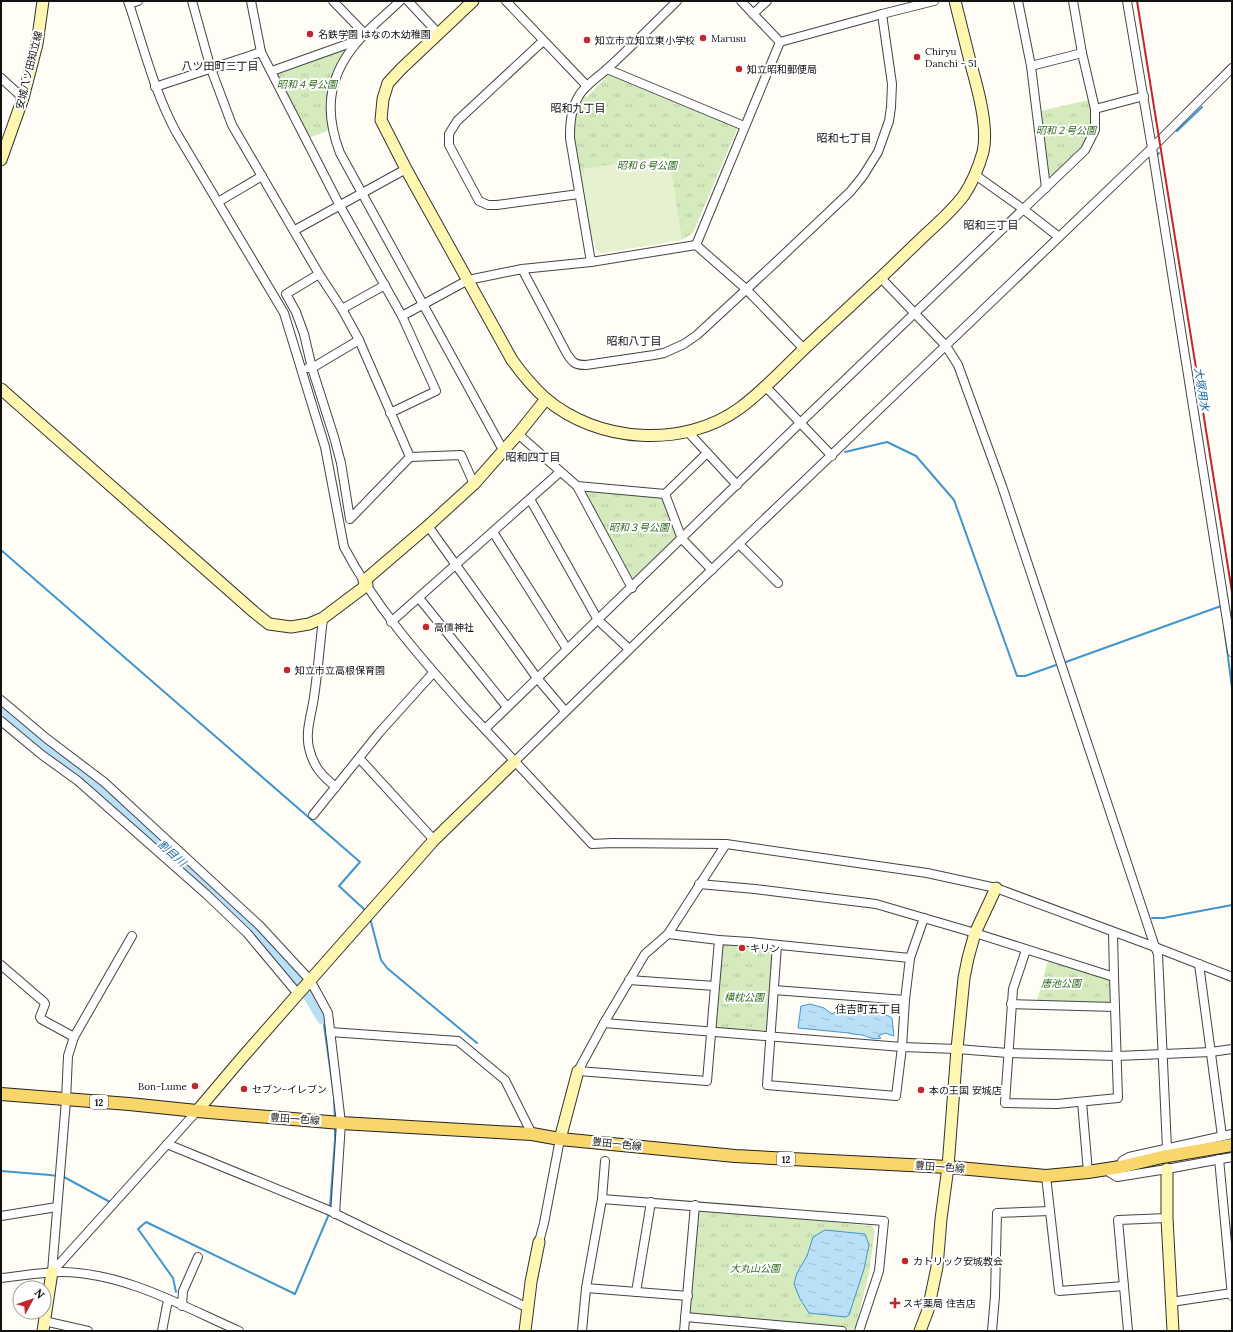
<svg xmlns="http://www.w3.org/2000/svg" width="1233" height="1332" viewBox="0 0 1233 1332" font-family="Lora,'Noto Sans JP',serif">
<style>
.park{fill:url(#park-tufts)}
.pitch{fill:#e6f2cf}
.water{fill:url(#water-ripples);stroke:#3f96cf}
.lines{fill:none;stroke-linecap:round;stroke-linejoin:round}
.stream{stroke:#3f96cf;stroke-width:2}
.river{stroke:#b9e0f7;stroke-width:13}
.street-casing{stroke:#444;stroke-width:10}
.secondary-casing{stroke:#333;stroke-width:13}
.primary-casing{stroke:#222;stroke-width:14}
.street{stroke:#fff;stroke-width:8}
.secondary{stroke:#fff6b0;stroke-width:11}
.primary{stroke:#f9d66b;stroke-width:12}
.rail{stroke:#c4262e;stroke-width:2}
.poi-dot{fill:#c4262e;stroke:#fff;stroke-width:1.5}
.labels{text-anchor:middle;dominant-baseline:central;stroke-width:4;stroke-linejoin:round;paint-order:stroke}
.shield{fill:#fff;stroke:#585858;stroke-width:1}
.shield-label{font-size:9px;font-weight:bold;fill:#111}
.poi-label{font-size:10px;fill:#111;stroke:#fff;text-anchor:start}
.street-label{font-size:10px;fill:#111;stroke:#fff}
.park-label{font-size:10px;font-style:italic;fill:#2f6b1f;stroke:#fff}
.neighbourhood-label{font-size:11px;fill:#111;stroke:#fff}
.water-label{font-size:11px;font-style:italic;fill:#1768a6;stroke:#fff}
</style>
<defs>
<pattern id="park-tufts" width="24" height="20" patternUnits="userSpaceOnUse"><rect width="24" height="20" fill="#d5ebbd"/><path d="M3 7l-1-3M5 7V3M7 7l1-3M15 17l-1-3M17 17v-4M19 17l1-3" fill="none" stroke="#b6c8a1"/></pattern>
<pattern id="water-ripples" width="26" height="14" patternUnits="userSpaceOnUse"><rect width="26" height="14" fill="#b9e0f7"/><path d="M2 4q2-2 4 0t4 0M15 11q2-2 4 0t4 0" fill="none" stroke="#9ebfd3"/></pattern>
</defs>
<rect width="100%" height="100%" fill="#fffdf5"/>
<g class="park">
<path d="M341 49 344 52C336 67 328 83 327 100 327 108 330 125 327 131L311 137H307L276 73Z"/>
<polygon points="608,75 735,127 737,129 693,233 682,240 601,253 596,250 595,241 590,242 573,138 573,120 577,106 583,95 587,97"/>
<path d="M1089 100C1091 109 1094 119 1092 128 1087 148 1067 162 1053 176L1047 174 1040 111Z"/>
<polygon points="588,490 661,496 663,498 677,538 636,579 630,578 585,495"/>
<polygon points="724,943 772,947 774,949 767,1030 764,1033 717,1029 715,1026 722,945"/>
<polygon points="1048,960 1109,979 1111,982 1111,1001 1109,1003 1037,1001"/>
<polygon points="700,1210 727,1211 872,1226 875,1231 869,1273 856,1326 852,1330 691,1315 690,1313 698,1212"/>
</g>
<polygon class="pitch" points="663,156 670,161 682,240 601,253 596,250 595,241 590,242 579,174 584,174 584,169"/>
<g class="water">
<path d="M810 1004 824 1008 832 1014 839 1010C846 1012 851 1010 858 1010 867 1010 885 1013 892 1018L894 1036 885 1033 878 1036 881 1038C873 1040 869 1037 862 1035 857 1034 854 1035 849 1033L798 1028 801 1006Z"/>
<polygon points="825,1230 865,1234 869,1245 864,1269 849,1315 846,1317 809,1313 800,1299 794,1284 797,1273 807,1256 813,1237"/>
</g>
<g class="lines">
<g class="stream">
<polyline points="1177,131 1202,107"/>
<polyline points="1156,157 1159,153"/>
<polyline points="845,452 887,442 916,456 954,500 1017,676 1025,676 1059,664"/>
<polyline points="1,550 360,862 339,886 366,911"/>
<polyline points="1224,626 1232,688"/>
<polyline points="1063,663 1221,606 1221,608"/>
<polyline points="370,918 381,960 387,968 477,1043"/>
<polyline points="1152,918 1163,918 1232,905"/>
<polyline points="323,1018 334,1096"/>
<polyline points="334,1100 335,1118"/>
<polyline points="1,1171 50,1175 57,1176"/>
<polyline points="64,1177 110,1202"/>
<polyline points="330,1207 335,1140 335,1126"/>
<polyline points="176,1292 173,1278 138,1229 146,1222 295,1294 329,1214"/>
</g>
<polyline class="river" points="1,709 60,760 84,775 108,795 252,926 308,993 323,1018"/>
<defs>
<g id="street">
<path d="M128 1C143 45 154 91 176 132L284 313 325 447 344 547C376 608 421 658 466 709 508 754 550 799 592 844L612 843 726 844 927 873 996 888 1155 947 1158 954 1167 1148"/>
<polyline points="192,1 211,69 232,125 319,274 342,309 359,340 410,457 461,455 474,484"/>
<polyline points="251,1 261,52 340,206 402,316 436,391 390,413"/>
<polyline points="333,1 365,34"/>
<path d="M400 1C386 15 366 30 354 46 327 80 325 114 340 153L503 450"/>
<polyline points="408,1 438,33"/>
<polyline points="506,1 587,86"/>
<polyline points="741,1 780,42"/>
<polyline points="1018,1 1031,66 1046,188"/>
<polyline points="1127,1 1152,148 1232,652"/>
<polyline points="129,4 138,1"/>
<polyline points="753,14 767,1"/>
<polyline points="543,41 457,121 449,134 449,145 479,201 488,205 497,205 579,194"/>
<polyline points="1031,66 1082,53"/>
<polyline points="607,69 744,126"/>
<polyline points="272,71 359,40"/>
<polyline points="1,78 23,98"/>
<polyline points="155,87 261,52"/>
<polyline points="1095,109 1144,96"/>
<polyline points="974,174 1023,209 1059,237"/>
<polyline points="218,202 262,176"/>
<polyline points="295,230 406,169"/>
<polyline points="696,245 780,42 882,14 934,1"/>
<polyline points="696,245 746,289 804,349"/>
<polyline points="591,262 696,245"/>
<path d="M522 269 567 354C573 363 575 365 586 365L654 355 664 353 684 344 697 335 776 262 850 192 863 176 878 152 889 121 891 107 892 84 882 14"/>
<polyline points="319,274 286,294 296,312 304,334 312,368 334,437 341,463 350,519 410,457"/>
<polyline points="881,278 946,346 958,365 1002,486 1155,947 1232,977"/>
<polyline points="342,309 385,285"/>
<path d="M402 316 468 280 522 269 591 262 570 138C570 122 571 108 580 94 587 84 598 77 607 69 631 47 654 24 677 1"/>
<polyline points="308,368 312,368 359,340"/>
<polyline points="766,387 832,456"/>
<polyline points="688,432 737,485"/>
<polyline points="518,434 577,486 665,494 707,453"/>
<polyline points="577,486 632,588"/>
<polyline points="665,494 682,539 712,570"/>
<polyline points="530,499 598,620 629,649"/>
<polyline points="428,526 537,678 565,711"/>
<polyline points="493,532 567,649"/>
<polyline points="739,544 778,583"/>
<polyline points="419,598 507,707"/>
<path d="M323 618C320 644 318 670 314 697 312 713 305 731 309 748 313 766 322 776 336 787"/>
<polyline points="391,622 560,472"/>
<polyline points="1,700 46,738 104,782 260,926 310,980 328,1013 341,1123 335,1214"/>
<polyline points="1,721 42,755 78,781 206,894 247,933 298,994"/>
<polyline points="485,729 800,423 1085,150 1095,130 1095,109 1082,53 1073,1"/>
<polyline points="359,758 434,840"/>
<polyline points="515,761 678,602 1152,148 1232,68"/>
<polyline points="313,815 379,733 433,673"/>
<polyline points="699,884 755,889 876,904 975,933 1114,977"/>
<polyline points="668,934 719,940 750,942 910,958"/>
<polyline points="719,940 707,1081 578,1071 604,1023 645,954 668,934 726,844"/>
<polyline points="777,945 767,1085 896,1096 902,1047 905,1000 910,958 924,918"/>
<polyline points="1026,950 1013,989 1005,1103 1057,1104 1118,1098 1114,977 1113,932"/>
<polyline points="1199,964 1222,1136"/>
<polyline points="1,965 44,1002 45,1004 40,1017 41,1019 74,1037"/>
<polyline points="629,980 715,986"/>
<polyline points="774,990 905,1000"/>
<polyline points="1011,1004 1115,1007"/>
<polyline points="604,1023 902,1047 957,1049 1008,1053 1117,1056 1211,1052 1232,1049"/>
<polyline points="330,1032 458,1041 505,1080 532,1134"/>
<polyline points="1082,1102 1088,1172"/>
<polyline points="167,1144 328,1210 528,1308"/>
<polyline points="1219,1159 1232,1296"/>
<polyline points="1120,1167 1122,1161 1129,1157 1232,1134"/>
<polyline points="1107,1168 1109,1172 1117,1177 1167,1169 1232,1157"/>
<polyline points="1046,1176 1059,1291 1124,1286"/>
<polyline points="602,1199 884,1221 879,1271 859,1331"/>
<polyline points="1,1216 57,1207"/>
<polyline points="539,1242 544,1223 560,1139"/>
<polyline points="52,1272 66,1100 68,1056 74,1037 132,936"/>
<polyline points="52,1272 197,1111"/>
<path d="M1 1278C21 1276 42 1272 62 1272 125 1273 182 1306 239 1331"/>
<polyline points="586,1288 688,1296"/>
<polyline points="636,1292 651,1202"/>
<polyline points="1171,1302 1232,1293"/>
<polyline points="182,1306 183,1291 198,1257"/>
<polyline points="685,1317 842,1331"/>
<polyline points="44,1321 88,1331"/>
<polyline points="162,1331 168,1300"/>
<polyline points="582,1331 586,1288 602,1199 605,1161"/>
<polyline points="684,1331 695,1205"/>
<polyline points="992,1331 995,1296 997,1213 1050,1211"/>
<polyline points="1128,1331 1118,1220 1167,1218"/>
</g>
<g id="secondary">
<path d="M473 1 401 69 388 83 383 99 381 120 406 169 512 360C522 374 533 387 545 398 597 443 684 449 740 408 763 391 782 370 802 351 822 332 842 314 862 295 883 276 903 256 924 236 938 223 953 210 964 195 972 183 979 166 983 152 989 127 977 86 970 61 965 41 960 21 955 1"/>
<polyline points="1,160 23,98 37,44 43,1"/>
<polyline points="1,389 254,612 269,624 291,627 309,624 323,618 367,585"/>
<polyline points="364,581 428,526 474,484 518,434 546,399"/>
<polyline points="197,1111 241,1059 298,994 434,840 515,761"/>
<polyline points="560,1139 578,1071"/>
<polyline points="1167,1169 1167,1218 1173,1331"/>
<polyline points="43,1331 52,1272"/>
<polyline points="525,1331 531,1282 539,1242"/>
<polyline points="920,1331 928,1310 937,1267 941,1219 948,1167 957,1049 964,978 968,958 975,933 996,888"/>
</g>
<polyline id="primary" points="1,1094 129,1104 197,1111 341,1123 532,1134 560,1139 735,1156 948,1167 1046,1176 1088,1172 1120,1167 1162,1157 1232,1145"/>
</defs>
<use href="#street" class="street-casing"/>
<use href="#secondary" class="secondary-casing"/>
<use href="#primary" class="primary-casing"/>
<use href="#street" class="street"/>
<use href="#secondary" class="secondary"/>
<use href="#primary" class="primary"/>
<polyline class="rail" points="1137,1 1232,592"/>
</g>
<g class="poi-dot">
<circle cx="310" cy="34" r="4"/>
<circle cx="703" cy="38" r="4"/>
<circle cx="587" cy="40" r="4"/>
<circle cx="917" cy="57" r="4"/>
<circle cx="739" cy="69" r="4"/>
<circle cx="426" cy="627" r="4"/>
<circle cx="287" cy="670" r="4"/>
<circle cx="742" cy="948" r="4"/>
<circle cx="195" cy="1086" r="4"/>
<circle cx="244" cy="1089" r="4"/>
<circle cx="921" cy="1090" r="4"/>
<circle cx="905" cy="1261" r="4"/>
<path d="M893 1297h4v4h4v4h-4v4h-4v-4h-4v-4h4z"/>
</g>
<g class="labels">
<g class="shield">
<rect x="90" y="1095" width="18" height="14" rx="3"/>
<rect x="777" y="1152" width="18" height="14" rx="3"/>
</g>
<g class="shield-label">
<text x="99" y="1102">12</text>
<text x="786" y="1159">12</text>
</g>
<g class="poi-label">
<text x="318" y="34">名鉄学園 はなの木幼稚園</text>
<text x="711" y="38">Marusu</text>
<text x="595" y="40">知立市立知立東小学校</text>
<text x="925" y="51">Chiryu<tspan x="925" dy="12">Danchi - 51</tspan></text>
<text x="747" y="69">知立昭和郵便局</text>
<text x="434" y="627">高値神社</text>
<text x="295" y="670">知立市立高根保育園</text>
<text x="750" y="948">キリン</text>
<text x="187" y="1086" text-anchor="end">Bon-Lume</text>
<text x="252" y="1089">セブン-イレブン</text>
<text x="929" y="1090">本の王国 安城店</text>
<text x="913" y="1261">カトリック安城教会</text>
<text x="903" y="1303">スギ薬局 住吉店</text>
</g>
<g class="street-label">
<text transform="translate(29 70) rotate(-76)">安城八ツ田知立線</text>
<text transform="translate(295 1119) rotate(4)">豊田一色線</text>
<text transform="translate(617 1144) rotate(6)">豊田一色線</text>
<text transform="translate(940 1167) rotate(4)">豊田一色線</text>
</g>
<g class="park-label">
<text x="307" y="84">昭和４号公園</text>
<text x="1066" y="130">昭和２号公園</text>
<text x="647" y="165">昭和６号公園</text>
<text x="639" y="527">昭和３号公園</text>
<text x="1061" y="983">唐池公園</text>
<text x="744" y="997">横枕公園</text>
<text x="755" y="1268">大丸山公園</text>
</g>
<g class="neighbourhood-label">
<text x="220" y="66">八ツ田町三丁目</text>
<text x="578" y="108">昭和九丁目</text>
<text x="844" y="138">昭和七丁目</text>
<text x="991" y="225">昭和三丁目</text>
<text x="634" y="341">昭和八丁目</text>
<text x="533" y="457">昭和四丁目</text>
<text x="868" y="1009">住吉町五丁目</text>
</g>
<g class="water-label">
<text transform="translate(1202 389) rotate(81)">大塚用水</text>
<text transform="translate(172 853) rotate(42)">割目川</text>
</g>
</g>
<rect width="1233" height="1332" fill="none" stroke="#111111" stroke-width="4"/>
<g transform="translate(32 1300) rotate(50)"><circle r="19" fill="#ffffff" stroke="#a0a0a0"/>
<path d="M0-3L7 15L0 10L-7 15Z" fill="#c4262e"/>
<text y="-6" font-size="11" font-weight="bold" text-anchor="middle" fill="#111111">N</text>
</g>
</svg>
